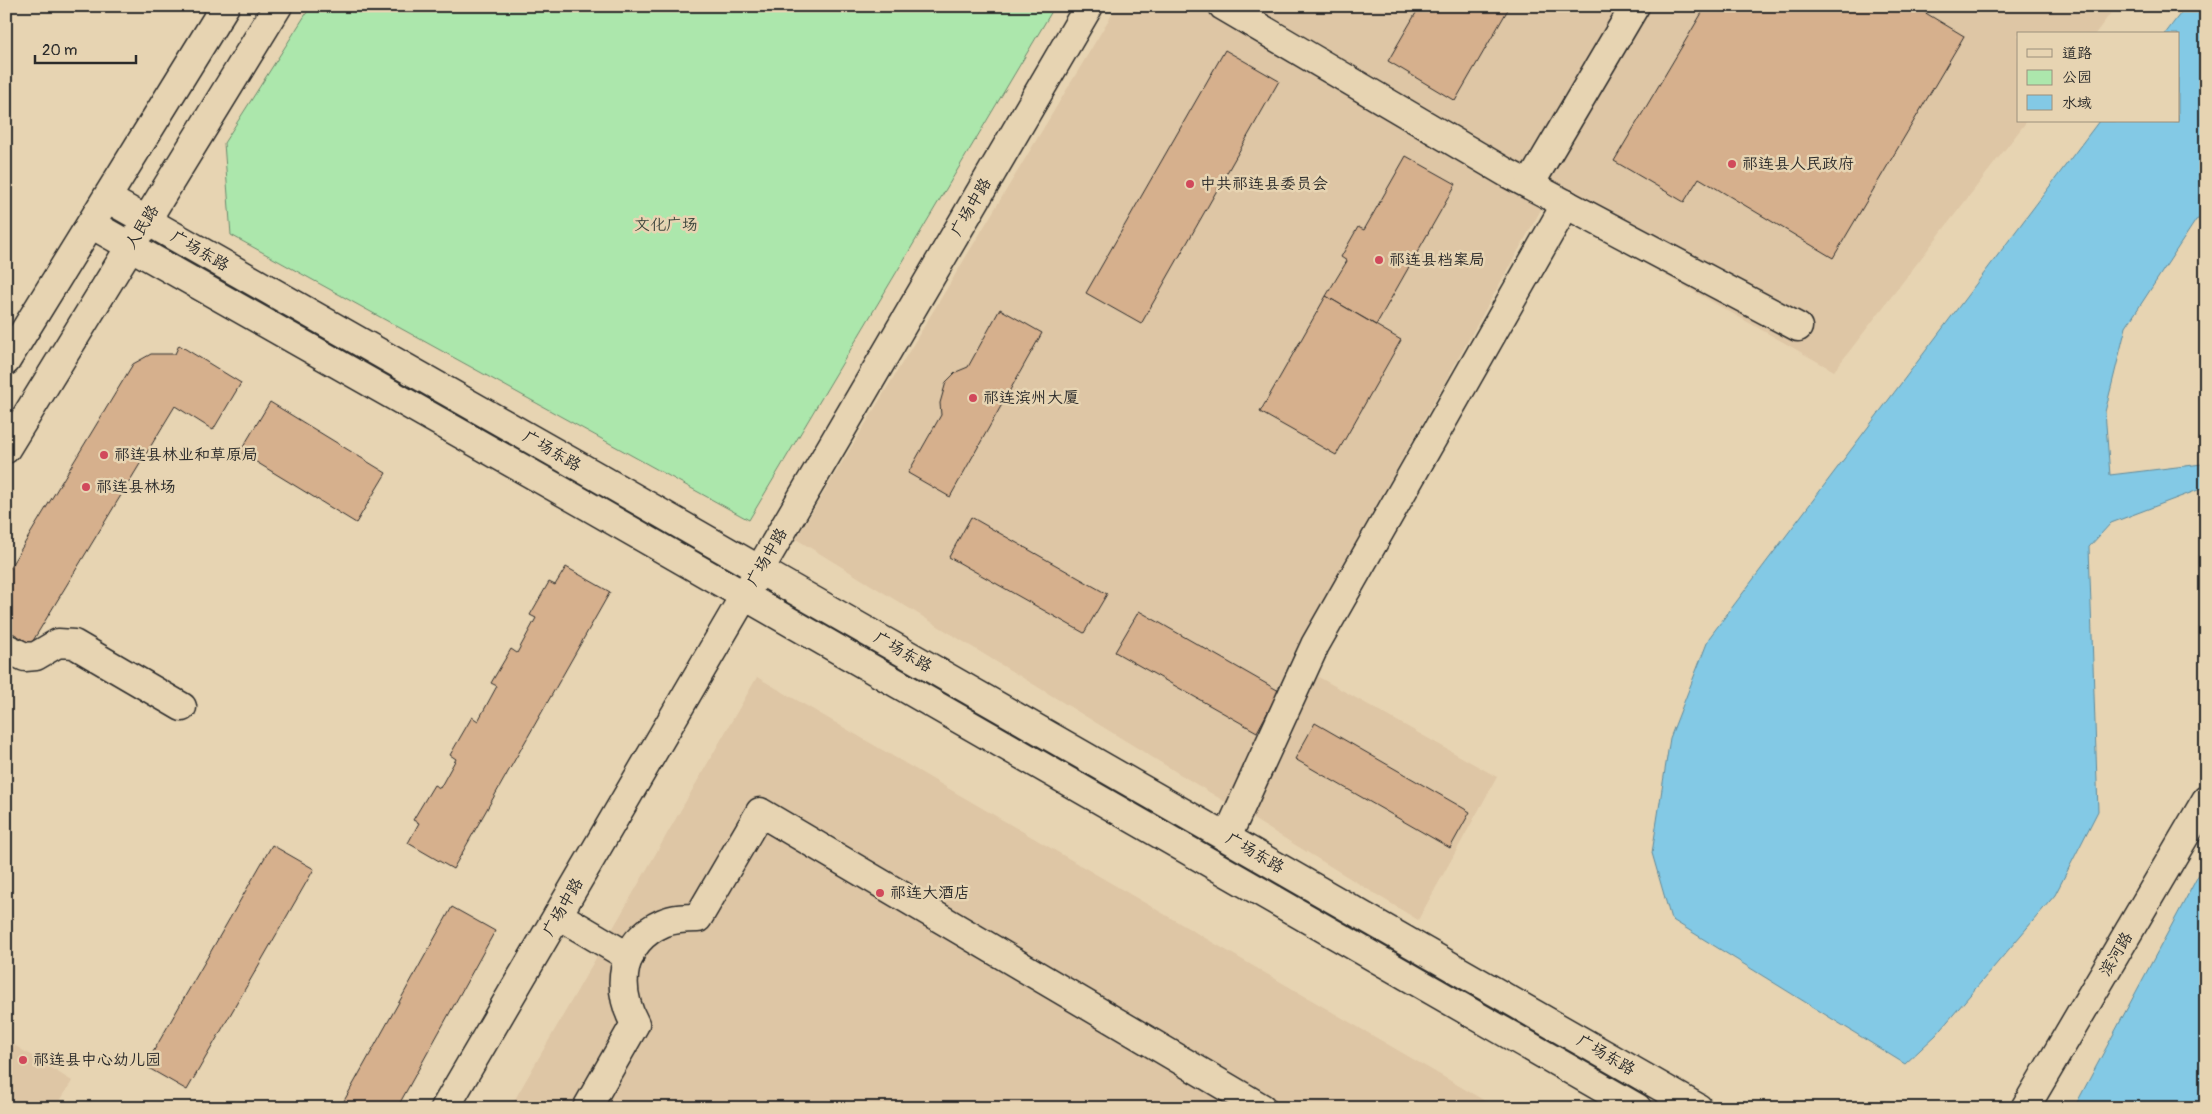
<svg xmlns="http://www.w3.org/2000/svg" width="2212" height="1114" viewBox="0 0 2212 1114" font-family="Pangolin,'LXGW WenKai TC',sans-serif">
<style>
.built{fill:#dec6a5}
.green{fill:#ace7ac;stroke:#6c896c}
.water{fill:#83c9e5;stroke:#608a9b}
.building{fill:#d6b08d;stroke:#2b2b2b}
.lines{fill:none;stroke-linecap:round;stroke-linejoin:round}
.minor-casing{stroke:#2b2b2b;stroke-width:31}
.major-casing{stroke:#2b2b2b;stroke-width:31}
.minor{stroke:#e7d4b2;stroke-width:28}
.major{stroke:#e7d4b2;stroke-width:28}
.poi-dot{fill:#d1495b;stroke:#e7d4b2;stroke-width:2}
.labels{text-anchor:middle;dominant-baseline:central;stroke-width:5;stroke-linejoin:round;paint-order:stroke}
.poi-label{font-size:16px;fill:#2b2b2b;stroke:#e7d4b2;text-anchor:start}
.street-label{font-size:16px;fill:#2b2b2b;stroke:#e7d4b2}
.park-label{font-size:16px;fill:#3e473e;stroke:#e7d4b2}
</style>
<rect width="100%" height="100%" fill="#e7d4b2"/>
<filter id="ink" filterUnits="userSpaceOnUse"><feTurbulence type="fractalNoise" baseFrequency=".02" numOctaves="2"/><feDisplacementMap in="SourceGraphic" scale="10" xChannelSelector="R" yChannelSelector="G"/><feConvolveMatrix kernelMatrix="1 2 1 2 8 2 1 2 1" color-interpolation-filters="sRGB"/></filter>
<g filter="url(#ink)">
<g class="built">
<polygon points="1117,6 2116,6 2095,34 2018,34 2018,121 2027,121 1834,371 1543,206 1290,661 1497,777 1418,920 796,539"/>
<polygon points="757,677 1497,1108 510,1108"/>
<polygon points="6,1040 72,1081 56,1108 6,1108"/>
</g>
<polygon class="green" points="311,6 1055,6 749,520 231,235 224,143"/>
<g class="water">
<polygon points="2186,6 2206,6 2206,215 2196,220 2126,327 2105,412 2110,475 2202,464 2206,462 2206,487 2111,523 2089,547 2098,811 2055,895 1936,1035 1905,1064 1671,919 1652,853 1670,738 1709,638 2099,121 2178,121 2178,34 2165,34"/>
<polygon points="2206,861 2206,1108 2074,1108"/>
</g>
<g class="building">
<polygon points="1420,6 1510,6 1455,101 1388,61"/>
<polygon points="1706,6 1914,6 1964,36 1833,258 1699,178 1684,202 1614,161"/>
<polygon points="1225,50 1279,81 1141,324 1086,293"/>
<polygon points="1406,156 1456,184 1376,325 1326,296 1347,261 1341,257 1358,227 1364,230"/>
<polygon points="1326,296 1401,340 1336,455 1260,412"/>
<polygon points="1000,309 1042,333 950,497 908,473 941,415 940,403 946,382 956,372 968,367"/>
<polygon points="179,345 241,383 213,430 175,406 31,644 6,629 6,574 133,364 151,354 175,354"/>
<polygon points="270,402 386,473 356,523 240,452"/>
<polygon points="971,517 1107,594 1084,633 949,557"/>
<polygon points="566,567 610,592 453,869 408,843 419,823 413,820 434,785 440,788 456,759 450,755 472,717 478,721 497,686 491,683 511,649 517,653 536,618 530,615 549,582 555,585"/>
<polygon points="1139,611 1279,691 1257,732 1115,652"/>
<polygon points="1315,723 1470,812 1450,848 1295,759"/>
<polygon points="272,845 314,869 187,1090 145,1066"/>
<polygon points="452,907 495,931 397,1108 340,1108"/>
</g>
<g class="lines">
<defs>
<g id="minor">
<polyline points="1223,6 1507,173 1798,327"/>
<polyline points="1530,184 1635,6"/>
<polyline points="107,198 596,476 1698,1108"/>
<polyline points="91,224 581,502 1637,1108"/>
<polyline points="6,648 25,657 36,656 58,643 74,644 182,707"/>
<polyline points="1227,837 1315,645 1566,204"/>
<polyline points="558,915 629,957"/>
<polyline points="445,1108 1089,6"/>
<path d="M587 1108 635 1024C615 987 620 942 663 923 674 918 686 918 698 918L760 812 1262 1108"/>
<polyline points="2025,1108 2206,800"/>
</g>
<g id="major">
<polyline points="6,361 225,6"/>
<polyline points="6,449 278,6"/>
</g>
</defs>
<use href="#minor" class="minor-casing"/>
<use href="#major" class="major-casing"/>
<use href="#minor" class="minor"/>
<use href="#major" class="major"/>
</g>
</g>
<g class="poi-dot">
<circle cx="1732" cy="164" r="5"/>
<circle cx="1190" cy="184" r="5"/>
<circle cx="1379" cy="260" r="5"/>
<circle cx="973" cy="398" r="5"/>
<circle cx="104" cy="455" r="5"/>
<circle cx="86" cy="487" r="5"/>
<circle cx="880" cy="893" r="5"/>
<circle cx="23" cy="1060" r="5"/>
</g>
<g class="labels">
<g class="poi-label">
<text x="1742" y="164">祁连县人民政府</text>
<text x="1200" y="184">中共祁连县委员会</text>
<text x="1389" y="260">祁连县档案局</text>
<text x="983" y="398">祁连滨州大厦</text>
<text x="114" y="455">祁连县林业和草原局</text>
<text x="96" y="487">祁连县林场</text>
<text x="890" y="893">祁连大酒店</text>
<text x="33" y="1060">祁连县中心幼儿园</text>
</g>
<g class="street-label">
<text transform="translate(971 207) rotate(-60)">广场中路</text>
<text transform="translate(142 227) rotate(-58)">人民路</text>
<text transform="translate(200 251) rotate(30)">广场东路</text>
<text transform="translate(552 451) rotate(30)">广场东路</text>
<text transform="translate(767 557) rotate(-60)">广场中路</text>
<text transform="translate(903 652) rotate(30)">广场东路</text>
<text transform="translate(1255 853) rotate(30)">广场东路</text>
<text transform="translate(563 907) rotate(-60)">广场中路</text>
<text transform="translate(2116 954) rotate(-59)">滨河路</text>
<text transform="translate(1606 1055) rotate(30)">广场东路</text>
</g>
<g class="park-label">
<text x="666" y="225">文化广场</text>
</g>
</g>
<rect width="2212" height="1114" fill="none" stroke="#e7d4b2" stroke-width="25"/>
<rect x="12" y="12" width="2187" height="1089" fill="none" stroke="#2b2b2b" stroke-width="2" filter="url(#ink)"/>
<rect x="2017" y="32" width="162" height="90" fill="#e7d4b2" stroke="#9c907c"/>
<rect x="2027" y="49" width="25" height="8" fill="#e7d4b2" stroke="#9c907c"/>
<text x="2062" y="58" font-size="15" fill="#2b2b2b">道路</text>
<rect x="2027" y="70" width="25" height="15" fill="#ace7ac" stroke="#9c907c"/>
<text x="2062" y="82" font-size="15" fill="#2b2b2b">公园</text>
<rect x="2027" y="95" width="25" height="15" fill="#83c9e5" stroke="#9c907c"/>
<text x="2062" y="108" font-size="15" fill="#2b2b2b">水域</text>
<path d="M35 55v8h101v-8" fill="none" stroke="#2b2b2b" stroke-width="2.5"/>
<text x="42" y="55" font-size="15" fill="#2b2b2b" stroke="#e7d4b2" stroke-width="4" paint-order="stroke">20 m</text>
</svg>
